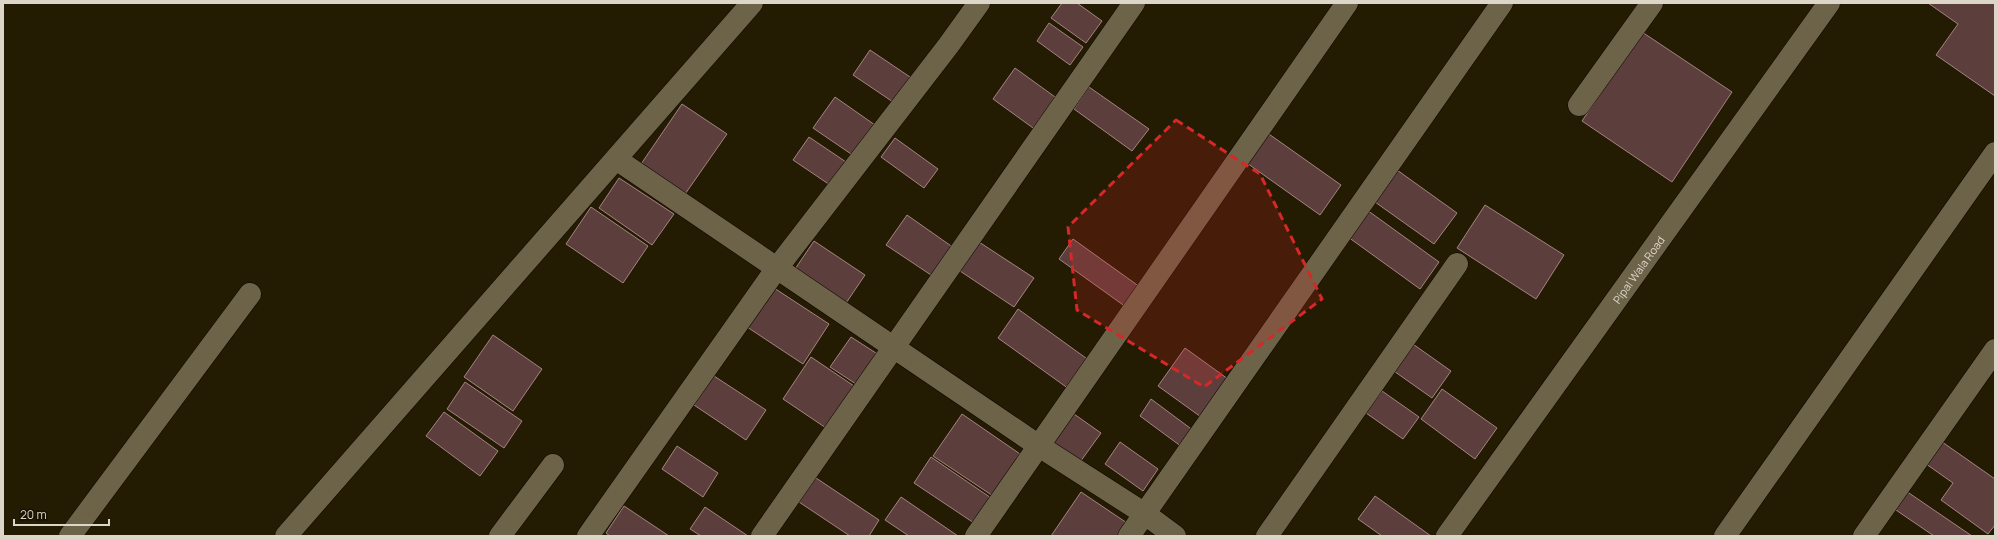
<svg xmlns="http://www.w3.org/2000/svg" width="1998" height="539" viewBox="0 0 1998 539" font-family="Manrope,sans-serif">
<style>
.building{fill:#5c3f3d;stroke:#a58381}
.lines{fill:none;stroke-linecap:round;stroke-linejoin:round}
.minor-casing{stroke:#0d0600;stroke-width:23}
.minor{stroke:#6d6349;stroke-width:22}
.marked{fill:#d62828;fill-opacity:0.2;stroke:#d62828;stroke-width:3;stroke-dasharray:8 5;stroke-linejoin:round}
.labels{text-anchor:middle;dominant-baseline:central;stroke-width:3;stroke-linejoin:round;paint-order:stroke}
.street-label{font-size:11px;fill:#dbd6c7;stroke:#1a1200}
</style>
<rect width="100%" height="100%" fill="#241b03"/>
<g class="building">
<polygon points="1062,3 1077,3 1102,21 1086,43 1051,18"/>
<polygon points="1928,3 1995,3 1995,96 1936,55 1958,24"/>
<polygon points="1049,23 1083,47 1070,65 1037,41"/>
<polygon points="1642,32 1732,92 1672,182 1582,121"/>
<polygon points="870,50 913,79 896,104 853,75"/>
<polygon points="1015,68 1062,102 1040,133 993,99"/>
<polygon points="1089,87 1149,129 1132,151 1074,109"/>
<polygon points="835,97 875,125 854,156 813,128"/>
<polygon points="682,104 727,134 683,197 639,167"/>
<polygon points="1266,132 1341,185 1320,215 1244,161"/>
<polygon points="809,137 849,164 833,187 793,160"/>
<polygon points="895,138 938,169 924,188 881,157"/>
<polygon points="1397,170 1457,213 1434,244 1375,202"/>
<polygon points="619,178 674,214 652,245 599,208"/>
<polygon points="1485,205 1564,255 1536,299 1457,248"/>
<polygon points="591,207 648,246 623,283 566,244"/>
<polygon points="1367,210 1439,262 1420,289 1348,237"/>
<polygon points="907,215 954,248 934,277 886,245"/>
<polygon points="1073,239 1140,287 1126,307 1059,259"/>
<polygon points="814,241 865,275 842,309 791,275"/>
<polygon points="979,242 1034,278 1014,307 960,271"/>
<polygon points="771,286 829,324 803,364 744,325"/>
<polygon points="1018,309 1090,361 1069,389 998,338"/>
<polygon points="493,335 542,369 513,411 464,377"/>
<polygon points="851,337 879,355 859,386 830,367"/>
<polygon points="1410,342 1451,371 1432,398 1391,369"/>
<polygon points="1185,348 1228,379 1201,417 1158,386"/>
<polygon points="811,357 857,388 829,430 783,399"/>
<polygon points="714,376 766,410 746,440 694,405"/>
<polygon points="465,382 522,421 504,448 447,409"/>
<polygon points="1442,389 1497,428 1475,459 1421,419"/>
<polygon points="1382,391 1419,417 1403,439 1366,413"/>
<polygon points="1151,399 1194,431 1182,447 1140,416"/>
<polygon points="444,412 498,451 480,476 426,436"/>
<polygon points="962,414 1023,456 996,498 933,456"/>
<polygon points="1074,414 1101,433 1075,469 1048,450"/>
<polygon points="1935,437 1995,479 1995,525 1988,534 1941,500 1953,483 1919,459"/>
<polygon points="1120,442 1158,469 1143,491 1105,464"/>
<polygon points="677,446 718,473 703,497 662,469"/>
<polygon points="931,457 994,500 977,525 914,483"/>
<polygon points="816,478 879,520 869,536 850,536 799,502"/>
<polygon points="1906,491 1972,536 1934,536 1893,508"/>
<polygon points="1081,492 1127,523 1118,536 1051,536"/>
<polygon points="1375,496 1431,536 1382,536 1358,519"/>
<polygon points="901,497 958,536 909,536 885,520"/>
<polygon points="624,506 669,536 610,536 606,533"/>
<polygon points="705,507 748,536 701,536 690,529"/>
</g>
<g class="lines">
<defs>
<g id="minor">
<polyline points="1579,105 1652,3"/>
<polyline points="616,159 1039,446 1145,514 1175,536"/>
<polyline points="70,536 250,294"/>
<polyline points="286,536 752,3"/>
<polyline points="500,536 553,465"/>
<polyline points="588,536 777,268 948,46 979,3"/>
<polyline points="762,536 1134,3"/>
<polyline points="976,536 1347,3"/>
<polyline points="1129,536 1502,3"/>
<polyline points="1267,536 1457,264"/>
<path id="s1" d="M1447 536 1829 3"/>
<polyline points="1725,536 1995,153"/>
<polyline points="1864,536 1995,350"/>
</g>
</defs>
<use href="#minor" class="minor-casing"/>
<use href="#minor" class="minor"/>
</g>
<path class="marked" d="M1176 120 1260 174 1322 299 1204 387 1077 310 1068 227Z"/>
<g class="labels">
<g class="street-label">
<text stroke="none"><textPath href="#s1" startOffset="328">Pipal Wala Road</textPath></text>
</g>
</g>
<rect width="1998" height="539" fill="none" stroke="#dbd6c7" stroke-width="8"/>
<path d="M14 519v6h95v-6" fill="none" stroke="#dbd6c7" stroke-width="2"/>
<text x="20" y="519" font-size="12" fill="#dbd6c7" stroke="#1a1200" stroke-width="3" paint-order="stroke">20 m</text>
</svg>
